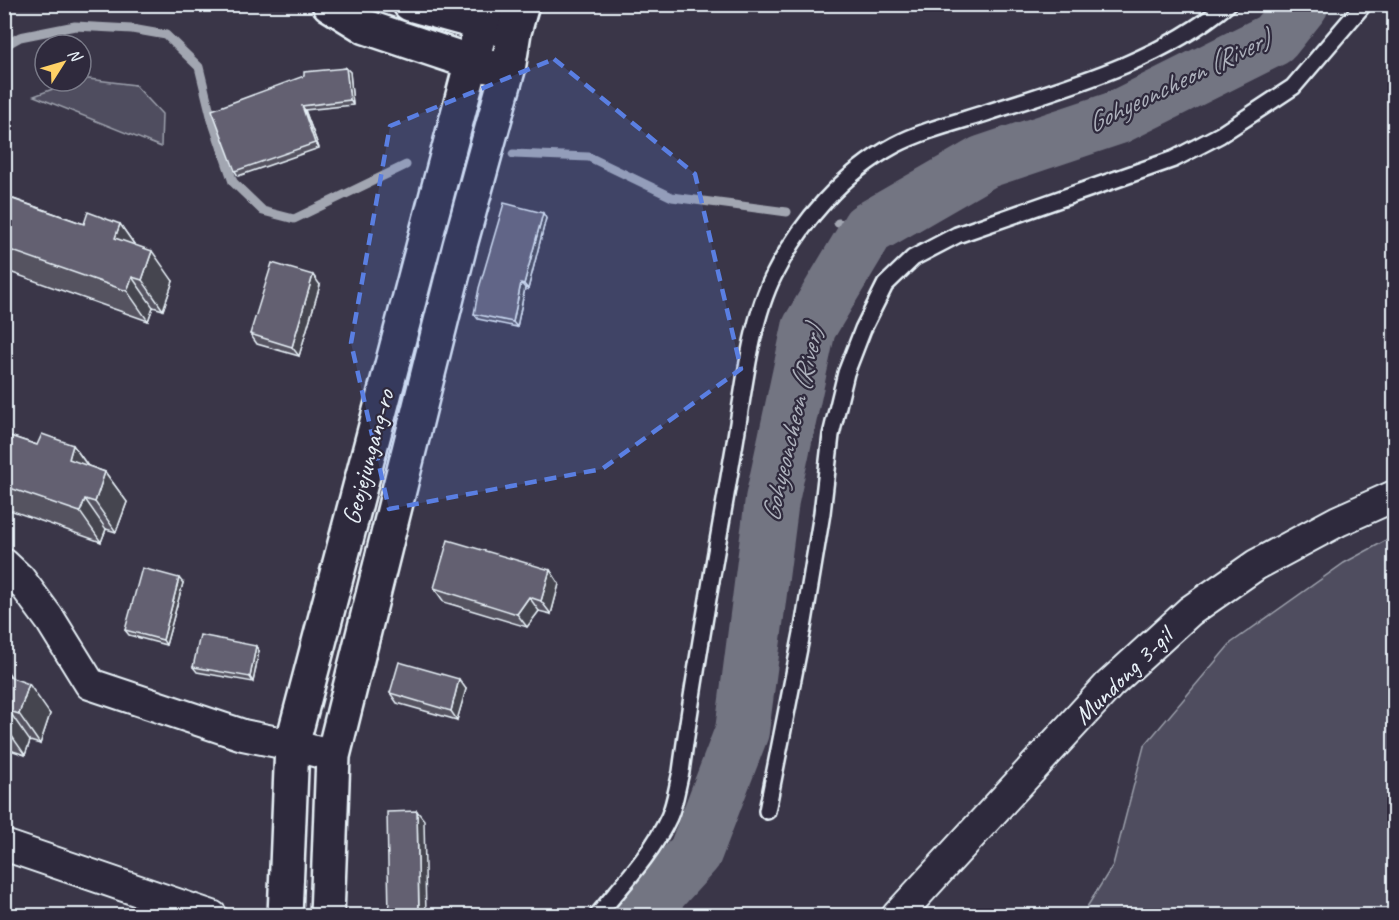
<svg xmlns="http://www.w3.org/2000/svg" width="1399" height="920" viewBox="0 0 1399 920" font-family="Caveat,sans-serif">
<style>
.green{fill:#504e5f;stroke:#9ca0ac;stroke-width:1.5}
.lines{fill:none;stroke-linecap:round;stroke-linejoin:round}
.stream{stroke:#a2a6b1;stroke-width:9}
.river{stroke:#737482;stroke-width:54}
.lane-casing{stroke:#e8f1f8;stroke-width:20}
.street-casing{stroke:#e8f1f8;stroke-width:34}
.secondary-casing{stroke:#e8f1f8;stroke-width:38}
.lane{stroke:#2f2a3d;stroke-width:15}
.street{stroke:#2f2a3d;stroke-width:30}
.secondary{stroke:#2f2a3d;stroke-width:33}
.wall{fill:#555361;stroke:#e8f1f8;stroke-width:1.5}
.shaded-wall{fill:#45444f;stroke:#e8f1f8;stroke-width:1.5}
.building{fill:#636171;stroke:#e8f1f8;stroke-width:1.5}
.marked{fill:#5a7fe2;fill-opacity:0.2;stroke:#5a7fe2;stroke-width:4.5;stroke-dasharray:12 8;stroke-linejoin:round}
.labels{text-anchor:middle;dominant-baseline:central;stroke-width:4.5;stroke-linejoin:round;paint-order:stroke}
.street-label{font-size:26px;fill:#e8f1f8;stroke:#2f2a3d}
.water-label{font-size:27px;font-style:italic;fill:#aeb2bd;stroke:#2f2a3d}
</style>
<rect width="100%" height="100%" fill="#3a3648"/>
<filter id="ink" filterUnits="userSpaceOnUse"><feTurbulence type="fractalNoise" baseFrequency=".0167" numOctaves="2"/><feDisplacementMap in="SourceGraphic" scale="12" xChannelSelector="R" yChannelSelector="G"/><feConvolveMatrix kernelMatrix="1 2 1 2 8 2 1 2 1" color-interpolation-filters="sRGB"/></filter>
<g filter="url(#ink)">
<g class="green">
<polygon points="81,78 135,85 162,114 161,147 34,96 74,81 81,81"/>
<polygon points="1394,536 1394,915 1082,915 1113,865 1144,746 1231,643 1344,563"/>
</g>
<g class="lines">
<g class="stream">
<polyline points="4,46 20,37 75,26 132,29 166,35 199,67 212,120 233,182 263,211 294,219 406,165"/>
<polyline points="513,154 589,157 672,197 787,212"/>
<polyline points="838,223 868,229"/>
</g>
<polyline class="river" points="638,916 695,853 742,731 772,500 809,328 868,229 984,162 1116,118 1274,39 1302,4"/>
<defs>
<g id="lane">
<polyline points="767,811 803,628 822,513 831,435 846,373 863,329 885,285 913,258 957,235 1174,159 1220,135 1293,87 1364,4"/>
<path d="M597 916C622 885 652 854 669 817 675 804 677 787 681 772 695 666 715 560 733 454 743 399 749 324 774 275 800 223 843 173 895 145 924 130 958 122 989 112 1073 85 1160 61 1228 4"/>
</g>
<g id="street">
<polyline points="4,564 20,579 51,621 90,684 243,735 292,745 333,756"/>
<polyline points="4,845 212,916"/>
<polyline points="897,916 1109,685 1190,611 1256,565 1338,521 1394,496"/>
</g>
<g id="secondary">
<polyline points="329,4 366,27 471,62 492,67"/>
<polyline points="410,4 501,29"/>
<polyline points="285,916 292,745 487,4"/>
<polyline points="327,916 333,756 460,245 508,70 514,32 522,4"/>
</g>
</defs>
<use href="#lane" class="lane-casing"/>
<use href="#street" class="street-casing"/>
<use href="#secondary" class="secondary-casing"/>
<use href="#lane" class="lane"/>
<use href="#street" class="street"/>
<use href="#secondary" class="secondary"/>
</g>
<g class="wall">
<polygon points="346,68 350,72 353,105 305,110 319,148 238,176 235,171 304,76"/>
<polygon points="4,192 8,197 84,224 120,224 134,244 173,281 163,310 153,307 148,321 4,270"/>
<polygon points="546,218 528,289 525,288 517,327 478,319 474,314"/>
<polygon points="320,285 299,356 257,344 250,334"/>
<polygon points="4,434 37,445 73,445 88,466 105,472 127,502 116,532 106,529 101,542 4,508"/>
<polygon points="550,570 559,584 551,614 539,611 527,627 444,602 434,588"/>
<polygon points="183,583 166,645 129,635 125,630"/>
<polygon points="259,651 253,682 197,672 193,667"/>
<polygon points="4,667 12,678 50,714 40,744 30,741 25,755 4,748"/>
<polygon points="466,689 457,720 397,703 390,693"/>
</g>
<g class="shaded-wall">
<polygon points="346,68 350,72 353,105 350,100"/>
<polygon points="302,106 305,110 319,148 315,143"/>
<polygon points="543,213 546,218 528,289 524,284"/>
<polygon points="120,224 141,254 115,238"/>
<polygon points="152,251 173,281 163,310 142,280"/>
<polygon points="313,275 320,285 299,356 292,347"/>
<polygon points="132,277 153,307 148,321 127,291"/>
<polygon points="521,283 525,288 517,327 513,322"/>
<polygon points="73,445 94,475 69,459"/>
<polygon points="105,472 127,502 116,532 95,502"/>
<polygon points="85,499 106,529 101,542 80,512"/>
<polygon points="550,570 559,584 551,614 541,601"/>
<polygon points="179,578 183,583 166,645 163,640"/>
<polygon points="529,597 539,611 527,627 517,614"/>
<polygon points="256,646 259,651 253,682 250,677"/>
<polygon points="4,667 19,688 4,688"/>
<polygon points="459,679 466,689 457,720 451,711"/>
<polygon points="29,684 50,714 40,744 19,714"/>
<polygon points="9,711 30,741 25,755 4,725"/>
<polygon points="417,811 424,820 426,915 419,915"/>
</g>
<g class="building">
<polygon points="346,68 350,100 302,106 315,143 235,171 212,110 304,76 304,72"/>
<polygon points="4,196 84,224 88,212 120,224 115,238 152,251 142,280 132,277 127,291 4,248"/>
<polygon points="504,203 543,213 524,284 521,283 513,322 474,314 479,288"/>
<polygon points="272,263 313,275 292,347 250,334"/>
<polygon points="4,434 37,445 42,434 73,445 69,459 105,472 95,502 85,499 80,512 4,486"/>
<polygon points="448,540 550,570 541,601 529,597 517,614 434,588"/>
<polygon points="142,568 179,578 163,640 125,630"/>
<polygon points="200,635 256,646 250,677 193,667"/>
<polygon points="399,662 459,679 451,711 390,693"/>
<polygon points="4,675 29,684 19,714 9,711 4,724"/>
<polygon points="417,811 419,915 389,915 387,812"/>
</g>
</g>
<path class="marked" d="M554 59 695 174 741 369 602 469 389 509 351 343 390 126Z"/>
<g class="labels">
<g class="street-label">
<text transform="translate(368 457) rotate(-75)">Geojejungang-ro</text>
<text transform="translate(1123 676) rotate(-44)">Mundong 3-gil</text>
</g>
<g class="water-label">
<text transform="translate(1178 81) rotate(-26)">Gohyeoncheon (River)</text>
<text transform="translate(792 424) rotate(-77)">Gohyeoncheon (River)</text>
</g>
</g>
<rect width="1399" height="920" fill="none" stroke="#2f2a3d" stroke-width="24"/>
<rect x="12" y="12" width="1375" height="896" fill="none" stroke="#e8f1f8" stroke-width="2" filter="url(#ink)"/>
<g transform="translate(63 63) rotate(53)"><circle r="28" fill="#2f2a3d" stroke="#797a88" stroke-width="1.5"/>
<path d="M0-4.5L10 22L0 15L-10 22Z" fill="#ffd166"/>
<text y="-9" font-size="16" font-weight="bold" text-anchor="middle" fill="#e8f1f8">N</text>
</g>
</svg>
